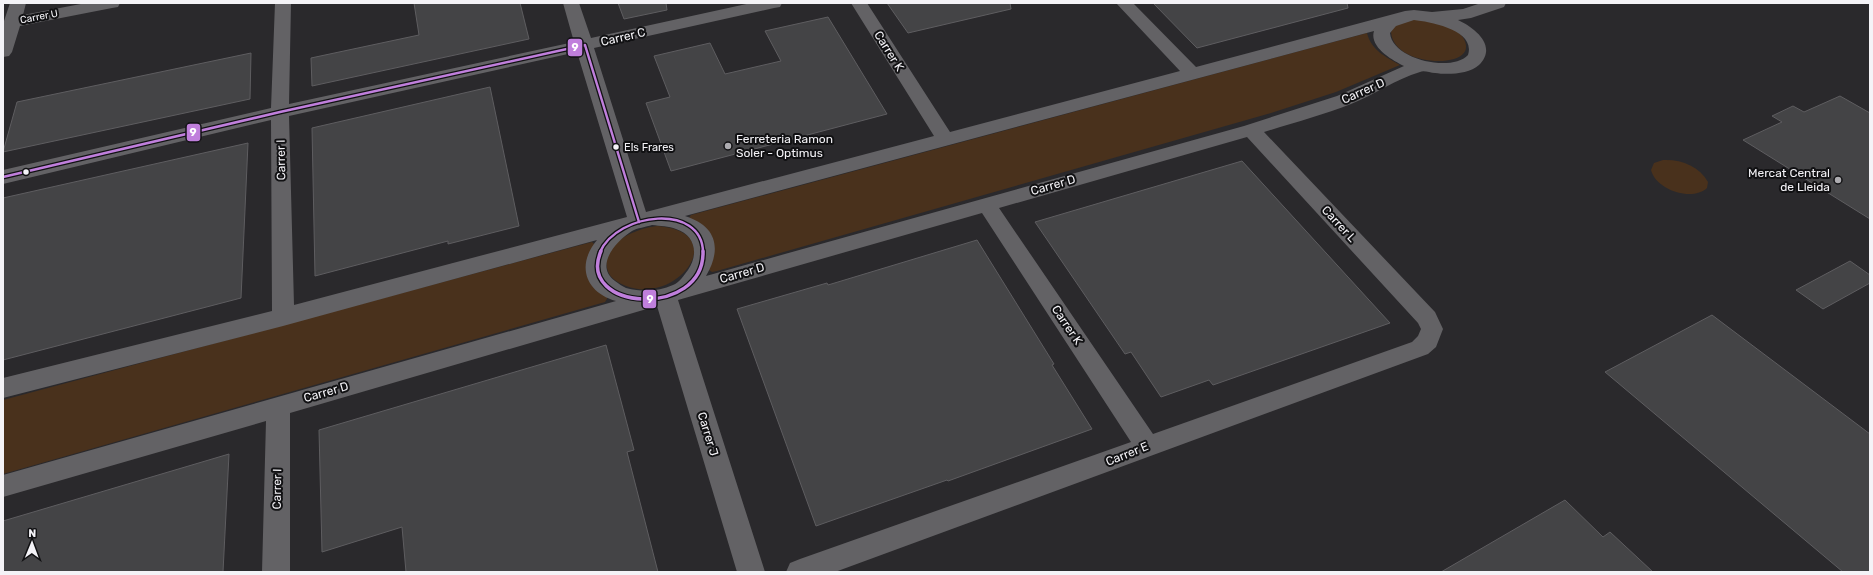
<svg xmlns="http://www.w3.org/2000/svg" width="1873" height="575" viewBox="0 0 1873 575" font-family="Rubik,sans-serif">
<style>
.green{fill:#49311c}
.building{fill:#444446;stroke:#5e5d60}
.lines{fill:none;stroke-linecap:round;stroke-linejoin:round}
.minor{fill:#636265;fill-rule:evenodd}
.bus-1-far1-casing{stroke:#111113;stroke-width:5}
.bus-1-casing{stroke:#111113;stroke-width:6}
.bus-1-far1{stroke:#c07fdc;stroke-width:2.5}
.bus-1{stroke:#c07fdc;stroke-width:3.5}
.poi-dot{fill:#adacb0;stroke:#111113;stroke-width:1.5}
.bus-dot{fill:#f4f3f7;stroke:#111113;stroke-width:1.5}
.labels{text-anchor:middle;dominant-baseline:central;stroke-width:4;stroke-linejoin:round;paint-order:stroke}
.far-street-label{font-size:10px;fill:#f4f3f7;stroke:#111113}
.bus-label{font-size:11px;fill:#f4f3f7;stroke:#111113;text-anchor:start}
.street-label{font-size:12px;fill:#f4f3f7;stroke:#111113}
.poi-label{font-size:12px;fill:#f4f3f7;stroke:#111113;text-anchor:start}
.line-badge{stroke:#111113;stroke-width:1.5}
.badge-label{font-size:11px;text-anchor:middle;font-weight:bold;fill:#fff}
</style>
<rect width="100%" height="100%" fill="#2a292c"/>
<g class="green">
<path d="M1417 19C1428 22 1443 23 1453 28 1466 36 1474 53 1454 59 1434 65 1393 58 1391 32L1395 25Z"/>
<path d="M1367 33C1371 50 1386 57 1400 65L1336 92 1271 113 717 271 712 272 709 270 689 218 691 215Z"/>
<path d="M1663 160C1681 159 1699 166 1708 182L1707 188C1692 202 1656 190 1651 170L1654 163Z"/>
<path d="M657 226C733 232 677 306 626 286 617 282 609 278 607 268 601 242 638 228 657 226Z"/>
<polygon points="592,242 594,244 608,297 605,302 3,474 3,400"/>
</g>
<g class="building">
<polygon points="414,3 520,3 529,39 312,86 311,58 419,35"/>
<polygon points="618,3 666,3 667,10 624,19"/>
<polygon points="887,3 1010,3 1011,9 908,33"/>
<polygon points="1153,3 1347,3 1348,8 1197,48"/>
<polygon points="828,17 887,114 671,171 646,103 670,97 654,56 710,43 725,74 781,61 765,31"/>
<polygon points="251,53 250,99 3,152 17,102"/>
<polygon points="490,87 519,226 448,244 448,241 315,276 312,128"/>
<polygon points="1840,96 1870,113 1870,219 1743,140 1782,122 1772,116 1793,106 1804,112"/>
<polygon points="248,143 241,298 3,360 3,198"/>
<polygon points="1242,161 1390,323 1213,385 1209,380 1161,397 1131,352 1125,354 1035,222"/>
<polygon points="977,240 1054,364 1052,365 1092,429 948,481 947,480 816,526 737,309 827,283 828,285"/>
<polygon points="1850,261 1870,275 1870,283 1823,309 1796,290"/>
<polygon points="1712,315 1870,434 1870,572 1843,572 1605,372"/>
<polygon points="606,345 634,450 627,452 658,572 406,572 402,527 322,552 319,430"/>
<polygon points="229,454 223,572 3,572 3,521"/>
<polygon points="1565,500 1603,537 1610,532 1653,572 1441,572"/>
</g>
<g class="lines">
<g class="minor">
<polygon points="10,3 26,3 23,15 86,3 120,3 118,7 112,8 20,26 12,52 9,56 3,57 3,24"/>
<path d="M275 3H291L289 104 574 42 563 3H579L591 38 751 3H782L780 7 774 8 594 48 646 212 934 136 851 3H867L950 132 1180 71 1116 3H1133L1196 67 1405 11 1414 10 1432 12 1463 9 1481 3H1506L1504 7 1471 18 1458 20C1475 28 1498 46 1479 65 1469 74 1448 75 1435 73 1430 73 1424 70 1420 72 1396 79 1374 95 1351 104 1323 115 1293 123 1264 132L1435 312 1443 329 1436 347 1428 354 835 572H786L790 563 800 559 1131 442 982 213 678 300 765 572H737L657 306 290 413V572H262L266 421 3 497V475L616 301C585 292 576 265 597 240L283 326 3 398V378L272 311 271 120 3 184V170L271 108ZM1414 20C1431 22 1476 30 1468 55 1451 73 1392 59 1390 33L1396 26ZM1374 31C1369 47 1392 60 1404 66L1337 96 1244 126 706 276C722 249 717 226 685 216ZM577 52 627 217 294 305 289 116ZM1247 137 1418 323 1421 329 1418 336 1412 342 1153 434 999 208ZM652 225C660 226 669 226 676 229 695 235 699 254 688 270 684 275 679 283 673 285 658 292 642 292 626 288 622 286 619 284 615 281 594 266 616 241 632 231 637 228 646 227 652 225Z"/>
</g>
<defs>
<g id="bus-1-far1">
<polyline points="3,177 280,112 585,45 639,222"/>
<path d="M600 252C618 212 702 203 703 252"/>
</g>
<path id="bus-1" d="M601 251C575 311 705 319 703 251"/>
</defs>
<use href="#bus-1-far1" class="bus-1-far1-casing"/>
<use href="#bus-1" class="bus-1-casing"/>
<use href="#bus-1-far1" class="bus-1-far1"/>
<use href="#bus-1" class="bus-1"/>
</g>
<g class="poi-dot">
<circle cx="728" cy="146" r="4"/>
<circle cx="1838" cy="180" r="4"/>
</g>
<g class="bus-dot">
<circle cx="616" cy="147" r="3.5"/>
<circle cx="26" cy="172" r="3.5"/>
</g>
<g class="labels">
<g class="far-street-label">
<text transform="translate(39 17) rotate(-11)">Carrer U</text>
</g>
<g class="bus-label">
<text x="624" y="147">Els Frares</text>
</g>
<g class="street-label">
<text transform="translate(623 37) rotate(-13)">Carrer C</text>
<text transform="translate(889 51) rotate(58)">Carrer K</text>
<text transform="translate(1363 91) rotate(-24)">Carrer D</text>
<text transform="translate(281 160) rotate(-91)">Carrer I</text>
<text transform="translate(1053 185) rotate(-16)">Carrer D</text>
<text transform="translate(1339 224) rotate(47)">Carrer L</text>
<text transform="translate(742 273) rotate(-16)">Carrer D</text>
<text transform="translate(1067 325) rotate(56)">Carrer K</text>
<text transform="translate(326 392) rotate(-16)">Carrer D</text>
<text transform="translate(708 434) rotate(73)">Carrer J</text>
<text transform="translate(1127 454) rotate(-22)">Carrer E</text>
<text transform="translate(277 489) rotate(-89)">Carrer I</text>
</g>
<g class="poi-label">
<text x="736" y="139">Ferreteria Ramon<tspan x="736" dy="14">Soler - Optimus</tspan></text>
<text x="1830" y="173" text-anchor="end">Mercat Central<tspan x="1830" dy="14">de Lleida</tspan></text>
</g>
</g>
<g class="line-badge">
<rect x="567" y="38" width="16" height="19" rx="4" fill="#c07fdc"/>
<rect x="186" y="123" width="15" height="19" rx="4" fill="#c07fdc"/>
<rect x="642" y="289" width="15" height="20" rx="4" fill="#c07fdc"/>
</g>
<g class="badge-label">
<text x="575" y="51">9</text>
<text x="193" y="136">9</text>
<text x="650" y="303">9</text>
</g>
<rect width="1873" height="575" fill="none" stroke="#f4f3f7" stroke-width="8"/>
<g transform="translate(32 543) rotate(1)" stroke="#111113" stroke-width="3" paint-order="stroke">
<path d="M0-3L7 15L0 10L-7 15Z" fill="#f4f3f7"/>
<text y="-6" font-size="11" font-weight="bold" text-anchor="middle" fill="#f4f3f7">N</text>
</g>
</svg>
